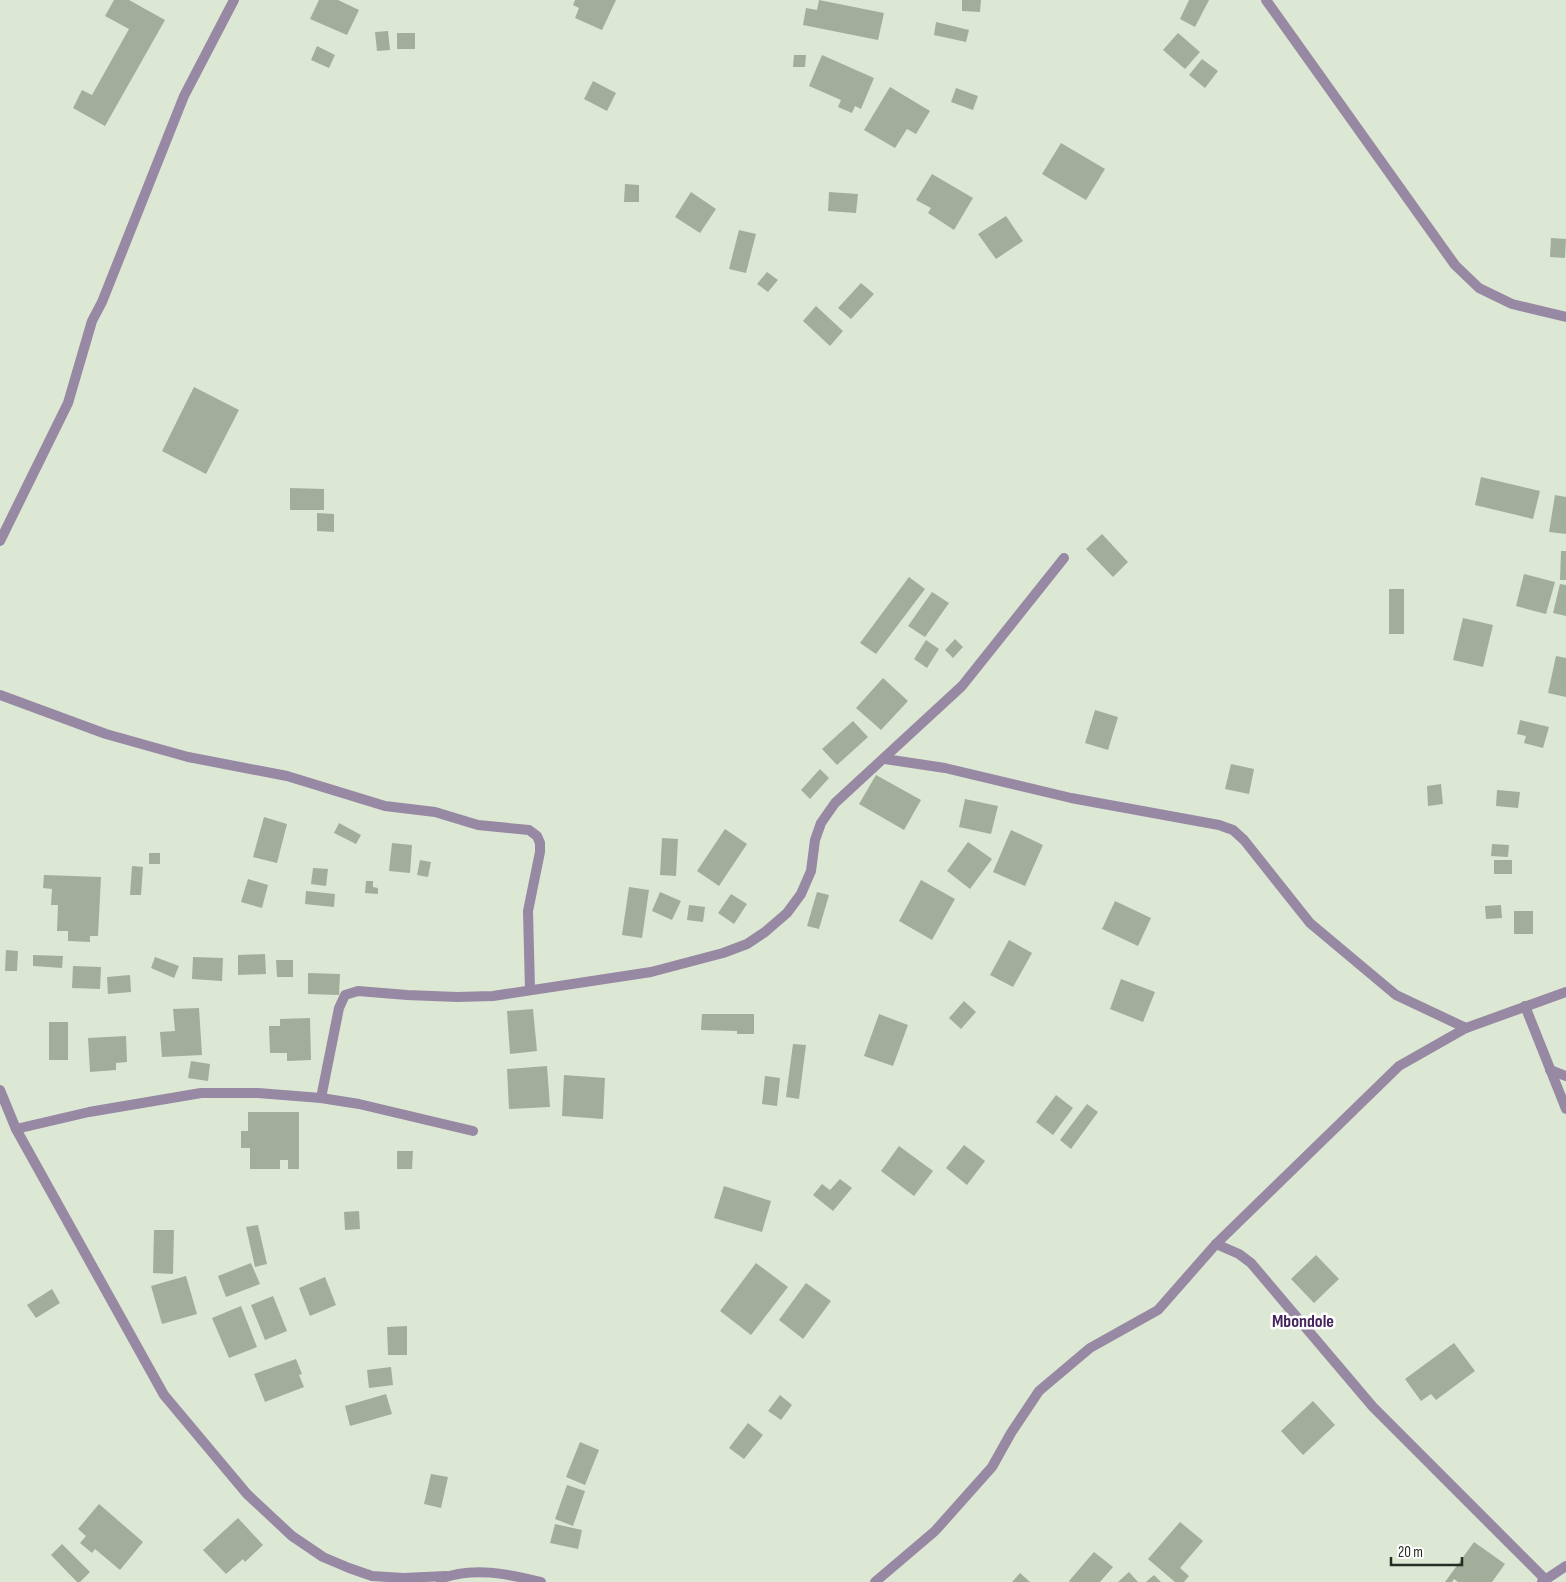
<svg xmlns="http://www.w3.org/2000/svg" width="1566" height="1582" viewBox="0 0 1566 1582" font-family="'Sofia Sans Condensed',sans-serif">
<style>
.building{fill:#a2ae9a}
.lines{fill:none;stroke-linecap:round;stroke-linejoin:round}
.minor{stroke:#9788a3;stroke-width:10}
.labels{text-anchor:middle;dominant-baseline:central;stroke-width:5;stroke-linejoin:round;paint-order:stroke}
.quarter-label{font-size:18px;font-weight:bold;fill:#45235b;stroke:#fff}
</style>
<rect width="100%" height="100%" fill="#dce8d3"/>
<g class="building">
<polygon points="114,0 129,0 165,20 105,126 73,108 82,90 92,95 129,29 105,16"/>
<polygon points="319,0 338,0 359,10 347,35 310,19"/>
<polygon points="575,0 616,0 602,30 575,18 579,8 573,5"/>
<polygon points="819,0 884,13 878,40 803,25 806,8 817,10"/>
<polygon points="962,0 981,0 980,12 962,11"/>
<polygon points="1189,0 1209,0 1195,27 1180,19"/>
<polygon points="936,22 969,30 966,42 934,35"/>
<polygon points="388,31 390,50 377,51 375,32"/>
<rect x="397" y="33" width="18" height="16"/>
<polygon points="1178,33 1200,52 1185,69 1163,50"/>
<polygon points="317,46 335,55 329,68 311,60"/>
<polygon points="794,55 806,55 805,67 793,67"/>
<polygon points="822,55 874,78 861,109 855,106 852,113 838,107 841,100 809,86"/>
<polygon points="1202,59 1218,71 1205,88 1189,75"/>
<polygon points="593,81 616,93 607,111 584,99"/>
<polygon points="890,87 930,111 916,134 907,129 895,148 864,130"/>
<polygon points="956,88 978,96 973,110 951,102"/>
<polygon points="1061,143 1105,169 1086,200 1042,174"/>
<polygon points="932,174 973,198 954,230 928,213 931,208 916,200"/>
<polygon points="625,184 639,185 639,202 624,202"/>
<polygon points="691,192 716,209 700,233 675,217"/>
<polygon points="829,192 858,194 856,213 828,211"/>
<polygon points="1006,216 1023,241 996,259 978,234"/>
<polygon points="739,230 756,234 746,273 729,269"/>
<polygon points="1551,238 1566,239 1565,258 1550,257"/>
<polygon points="767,272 778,280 768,292 757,284"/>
<polygon points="861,283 874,294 851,319 838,308"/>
<polygon points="816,306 843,331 830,346 803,321"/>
<polygon points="194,387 239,410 206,474 162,451"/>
<polygon points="1481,477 1540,491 1533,519 1475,505"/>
<polygon points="290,488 324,489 324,510 290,510"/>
<polygon points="1555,495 1566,497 1566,534 1549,532"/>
<polygon points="317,513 334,514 334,532 317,531"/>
<polygon points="1102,534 1128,562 1113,577 1086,549"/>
<polygon points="1561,551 1566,551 1566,580 1560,580"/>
<polygon points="1524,574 1555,582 1546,614 1516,606"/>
<polygon points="909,577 925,589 876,654 860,643"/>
<polygon points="1560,584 1566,585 1566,616 1553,613"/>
<rect x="1389" y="589" width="15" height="45"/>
<polygon points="932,592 949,603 925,637 908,626"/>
<polygon points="1463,618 1493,625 1483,667 1453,660"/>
<polygon points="955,639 963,647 953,658 945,650"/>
<polygon points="926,640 939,649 927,668 914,659"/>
<polygon points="1556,656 1566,658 1566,697 1548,693"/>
<polygon points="883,678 908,701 881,730 856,708"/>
<polygon points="1095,710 1118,717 1108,750 1085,743"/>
<polygon points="1520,720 1549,727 1543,748 1524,743 1526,736 1517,734"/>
<polygon points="853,721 868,737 837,765 822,749"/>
<polygon points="1231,764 1254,769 1249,794 1225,789"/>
<polygon points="820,769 829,778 810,799 801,790"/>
<polygon points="876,775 921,800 904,830 859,804"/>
<polygon points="1441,784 1443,804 1428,806 1427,786"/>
<polygon points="1497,790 1520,792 1518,808 1496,806"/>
<polygon points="965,799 998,806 991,834 959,827"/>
<polygon points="264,817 287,824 277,863 253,857"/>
<polygon points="339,823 361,835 356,844 334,833"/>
<polygon points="725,829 747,844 719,886 697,871"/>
<polygon points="1011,830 1043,845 1025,886 993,872"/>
<polygon points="662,838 678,839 676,876 660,875"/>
<polygon points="968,842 992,859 970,889 947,871"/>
<polygon points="392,843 412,845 410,873 389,871"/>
<polygon points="1492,844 1509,845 1508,857 1491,856"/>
<rect x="149" y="853" width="11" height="11"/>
<polygon points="420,860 431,862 428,877 417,875"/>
<rect x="1494" y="860" width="18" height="14"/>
<polygon points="132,866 143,867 141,895 130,895"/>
<polygon points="313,868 328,869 326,886 311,884"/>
<polygon points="44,875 101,877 98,936 90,936 90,942 68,941 68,931 57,931 58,905 51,905 52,889 43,888"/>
<polygon points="248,879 268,885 262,908 241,902"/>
<polygon points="921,880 955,899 932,940 899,921"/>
<polygon points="366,881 373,881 373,887 378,888 378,894 365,893"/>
<polygon points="629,887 649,890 642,938 622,935"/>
<polygon points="306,891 335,894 334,907 305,904"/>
<polygon points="660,892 681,901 672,920 652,911"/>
<polygon points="817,892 829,895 819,929 807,926"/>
<polygon points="731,894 747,904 734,924 718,913"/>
<polygon points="1115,901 1151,918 1138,946 1102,929"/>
<polygon points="689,905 705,907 703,922 687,920"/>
<polygon points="1501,905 1502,918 1486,919 1485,906"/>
<rect x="1514" y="911" width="19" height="23"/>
<polygon points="1009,940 1032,953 1013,987 990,975"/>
<polygon points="6,950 18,951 17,971 5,971"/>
<polygon points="265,954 266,974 238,975 238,955"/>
<polygon points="33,955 63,956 62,968 33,966"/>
<polygon points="155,957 179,966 174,978 151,968"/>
<polygon points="193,957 223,958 222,981 192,979"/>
<polygon points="276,960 293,960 293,977 277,977"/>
<polygon points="73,966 101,967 100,989 72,988"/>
<polygon points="308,973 340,974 339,995 308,994"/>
<polygon points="130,975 131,992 108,994 107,977"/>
<polygon points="1121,979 1155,992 1143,1022 1110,1009"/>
<polygon points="964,1001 976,1012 961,1029 949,1018"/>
<polygon points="199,1008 202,1055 162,1057 160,1032 175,1031 173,1009"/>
<polygon points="533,1009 537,1051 510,1054 507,1011"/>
<polygon points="702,1014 754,1014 754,1034 737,1034 737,1031 701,1030"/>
<polygon points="879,1014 908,1025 893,1066 864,1056"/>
<polygon points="310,1018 311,1060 287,1061 287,1053 270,1053 269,1026 280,1026 280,1019"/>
<rect x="49" y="1022" width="19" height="38"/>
<polygon points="126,1036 127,1062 116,1063 116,1070 90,1072 88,1038"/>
<polygon points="793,1044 806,1045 799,1099 786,1097"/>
<polygon points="191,1061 210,1064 208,1081 188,1078"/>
<polygon points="547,1066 550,1107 509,1109 507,1069"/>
<polygon points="564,1075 605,1078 603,1119 562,1116"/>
<polygon points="765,1076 780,1078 777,1106 762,1104"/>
<polygon points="1056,1095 1073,1108 1053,1135 1036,1122"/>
<polygon points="1087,1104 1098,1112 1071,1149 1060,1140"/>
<polygon points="248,1112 299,1112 299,1169 288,1169 288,1160 280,1160 280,1169 250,1169 250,1148 241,1148 241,1131 248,1131"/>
<polygon points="964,1145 985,1161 967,1185 946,1168"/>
<polygon points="899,1146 933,1171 914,1196 881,1171"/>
<polygon points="397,1151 413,1151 412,1169 397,1169"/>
<polygon points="840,1179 852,1188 833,1211 813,1195 822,1184 830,1190"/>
<polygon points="724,1186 771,1201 762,1232 714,1218"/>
<polygon points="359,1211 360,1229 345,1230 344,1212"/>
<polygon points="258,1225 267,1264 255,1267 246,1227"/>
<polygon points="154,1230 174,1230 173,1274 153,1273"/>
<polygon points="1316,1255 1339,1279 1314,1303 1291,1279"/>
<polygon points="251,1263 260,1284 226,1297 218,1276"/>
<polygon points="756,1263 788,1287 751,1335 720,1311"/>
<polygon points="186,1276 197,1314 162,1324 151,1286"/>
<polygon points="325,1277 336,1305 310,1316 299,1288"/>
<polygon points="806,1283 831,1301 803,1339 779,1320"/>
<polygon points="52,1289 60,1303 36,1318 27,1305"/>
<polygon points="273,1296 287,1331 265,1340 251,1305"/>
<polygon points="241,1306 257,1347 229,1358 212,1318"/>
<polygon points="407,1326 407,1355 388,1355 387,1327"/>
<polygon points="1454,1343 1475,1371 1436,1400 1431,1394 1421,1401 1405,1379"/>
<polygon points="296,1359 302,1374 299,1375 304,1387 265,1402 254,1374"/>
<polygon points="391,1367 393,1385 369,1388 367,1370"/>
<polygon points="386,1394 392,1414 350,1426 345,1406"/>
<polygon points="780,1395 792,1405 781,1420 768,1411"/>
<polygon points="1313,1401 1335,1425 1303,1455 1281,1431"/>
<polygon points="748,1423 763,1435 744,1459 729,1448"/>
<polygon points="580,1442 599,1450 585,1485 566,1477"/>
<polygon points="431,1474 448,1477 441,1508 424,1504"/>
<polygon points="567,1485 585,1491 573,1526 555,1519"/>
<polygon points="99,1504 143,1542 120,1570 95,1549 92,1553 80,1543 86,1536 78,1529"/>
<polygon points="238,1518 263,1545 245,1562 243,1559 226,1574 203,1550"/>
<polygon points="1180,1522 1203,1541 1180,1568 1189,1576 1184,1582 1175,1582 1148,1559"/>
<polygon points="555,1524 582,1530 578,1549 550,1543"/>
<polygon points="1474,1542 1505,1564 1492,1582 1458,1582 1454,1579 1452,1582 1445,1582"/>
<polygon points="62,1544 90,1572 80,1582 77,1582 51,1555"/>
<polygon points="1094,1552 1113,1567 1100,1582 1070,1582 1069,1581"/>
<polygon points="1129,1572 1138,1582 1118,1582"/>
<polygon points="1020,1573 1030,1582 1012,1582"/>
<polygon points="1154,1575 1161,1582 1146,1582"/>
</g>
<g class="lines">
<g class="minor">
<polyline points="1266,0 1455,265 1479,288 1512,304 1566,317"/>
<polyline points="0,541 68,403 92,321 102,302 184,96 234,0"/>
<polyline points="0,695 106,734 188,757 287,776 385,806 435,812 478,825 529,830 537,836 540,843 540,852 528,911 530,990"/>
<polyline points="885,759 945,768 1071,798 1219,825 1233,830 1244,840 1310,923 1396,995 1466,1028"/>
<polyline points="1525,1006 1566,1109"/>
<polyline points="1550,1070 1566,1076"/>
<polyline points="0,1090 16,1129 164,1395 247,1494 292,1536 323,1557 349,1568 372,1576 403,1578 446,1576"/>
<polyline points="321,1098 339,1008 345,995 358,991 407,995 457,997 493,996 651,972 723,953 747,944 765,932 787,913 801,894 811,871 815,840 821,823 835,803 962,686 1064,558"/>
<polyline points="16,1129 89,1112 201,1093 258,1093 321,1098 359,1104 473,1131"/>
<polyline points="1216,1244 1239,1254 1251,1263 1373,1407 1545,1579"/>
<path d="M440 1579C473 1566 508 1574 541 1582"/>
<polyline points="875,1582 935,1531 992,1467 1011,1433 1039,1391 1090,1348 1158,1310 1216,1244 1399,1066 1466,1028 1566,992"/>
<polyline points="1542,1582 1566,1566"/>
</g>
</g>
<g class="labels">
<g class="quarter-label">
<text x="1303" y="1321">Mbondole</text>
</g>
</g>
<path d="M1391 1557v8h71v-8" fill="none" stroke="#272b23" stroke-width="2.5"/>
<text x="1398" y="1557" font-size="15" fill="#272b23" stroke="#ffffff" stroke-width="4" paint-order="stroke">20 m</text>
</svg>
